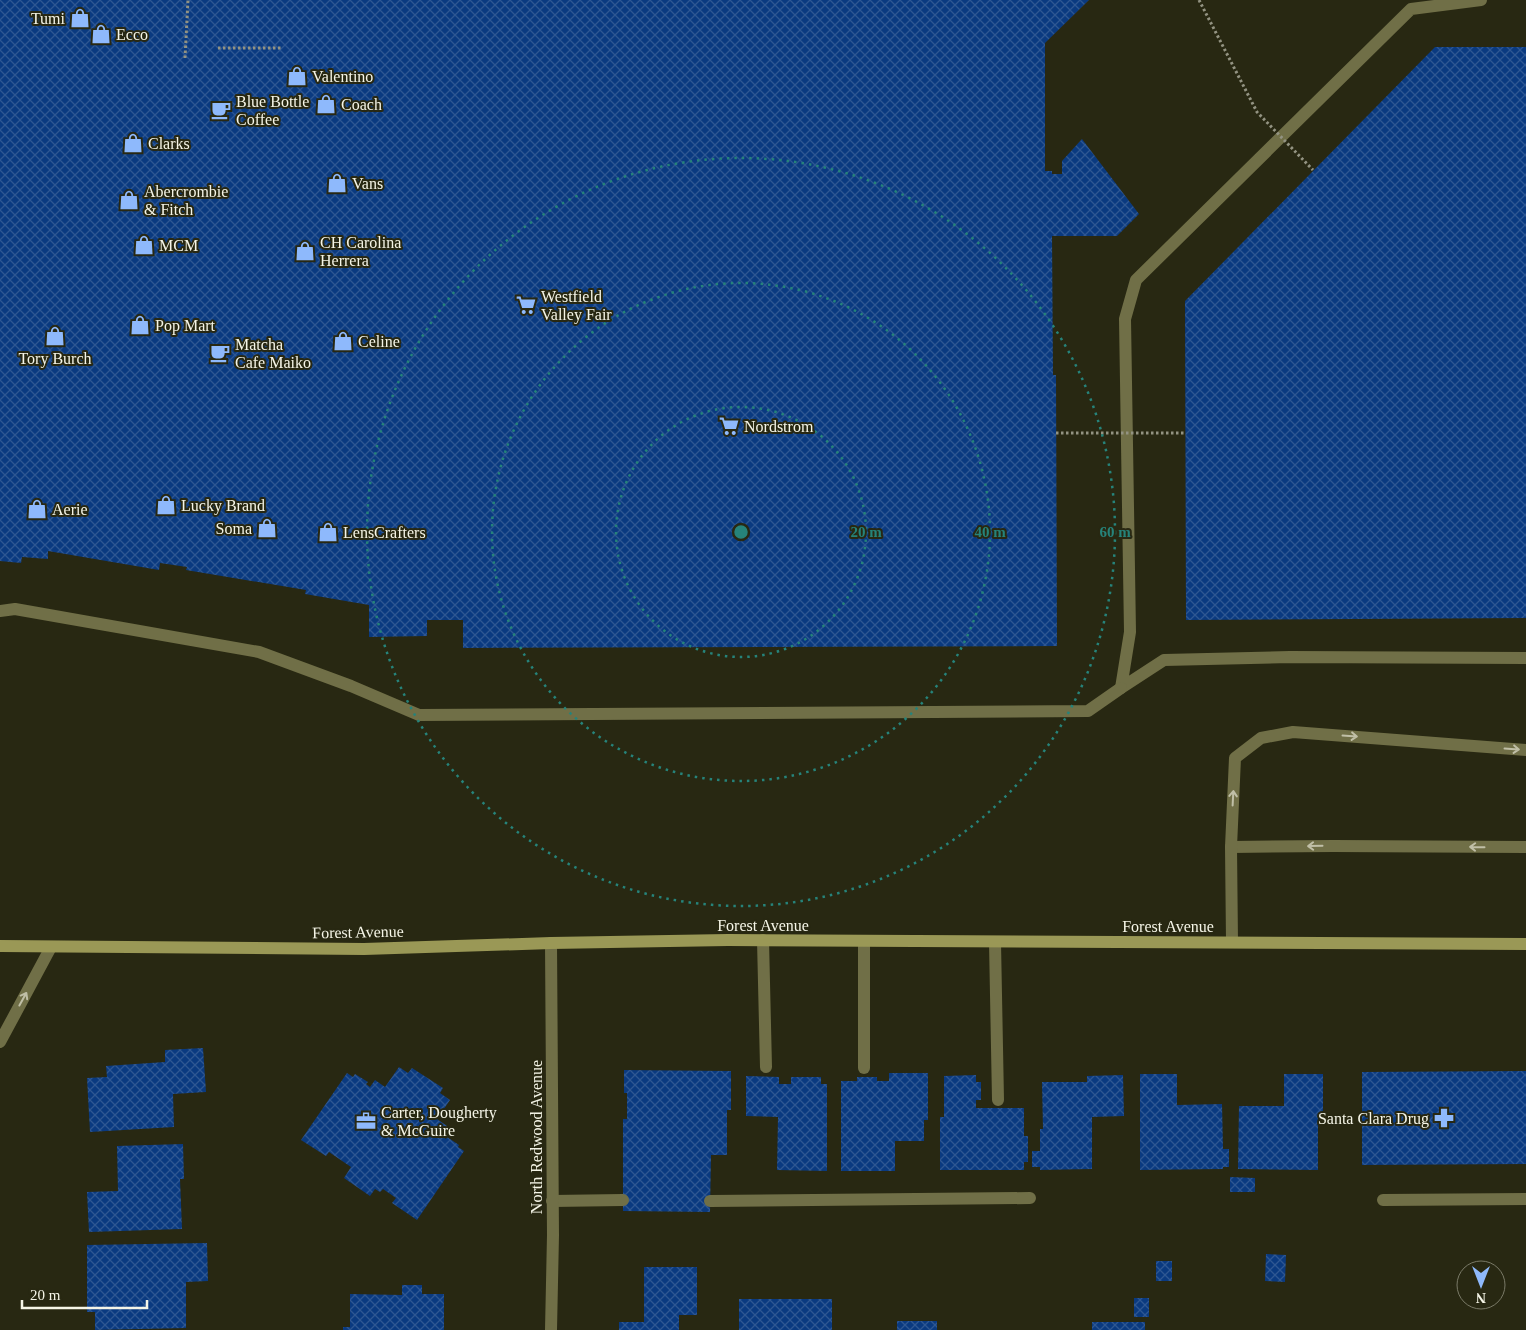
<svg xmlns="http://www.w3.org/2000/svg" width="1526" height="1330" viewBox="0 0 1526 1330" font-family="'Times New Roman',serif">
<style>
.building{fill:url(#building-cross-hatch)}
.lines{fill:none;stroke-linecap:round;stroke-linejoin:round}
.path{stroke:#939382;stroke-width:3;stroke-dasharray:2.5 2.5;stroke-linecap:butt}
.lane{stroke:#706f47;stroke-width:12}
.street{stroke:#706f47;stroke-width:12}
.secondary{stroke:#9a9856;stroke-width:12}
.path-bridge{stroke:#939382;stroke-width:3;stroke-dasharray:2.5 2.5;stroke-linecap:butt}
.oneway{stroke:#c0bfa7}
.ring{fill:none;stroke:#26837a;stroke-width:2.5;stroke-dasharray:2.5 5}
.labels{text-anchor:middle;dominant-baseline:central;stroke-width:4;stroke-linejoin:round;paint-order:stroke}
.poi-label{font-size:16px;fill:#f5f5e7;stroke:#282812;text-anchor:start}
.street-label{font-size:16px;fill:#f5f5e7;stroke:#282812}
.centre{fill:#26837a;stroke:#282812;stroke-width:2.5}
.ring-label{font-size:15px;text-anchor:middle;font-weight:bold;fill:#26837a;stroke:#282812;stroke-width:4;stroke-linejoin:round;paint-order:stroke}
</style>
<defs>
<pattern id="building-cross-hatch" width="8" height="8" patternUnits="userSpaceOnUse" patternTransform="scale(1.25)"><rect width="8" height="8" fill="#0a3a80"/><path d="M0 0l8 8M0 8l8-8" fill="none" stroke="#2e5792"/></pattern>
</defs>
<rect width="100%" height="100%" fill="#282812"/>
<g class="building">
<polygon points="0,0 1089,0 1045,43 1045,171 1052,171 1052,174 1062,174 1062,161 1082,139 1139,214 1117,236 1052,236 1053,375 1056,375 1057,646 463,648 463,620 427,620 427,636 369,637 369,605 305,594 306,590 186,570 187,567 160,563 159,570 48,551 48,559 22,557 21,563 0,561"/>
<polygon points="1435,47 1526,47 1526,618 1186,620 1185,301"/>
<polygon points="203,1048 206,1092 173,1094 174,1127 90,1132 87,1078 107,1077 106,1066 165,1062 165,1050"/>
<polygon points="399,1067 408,1073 412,1068 443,1088 440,1093 450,1100 437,1119 447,1126 440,1135 446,1139 447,1137 459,1145 458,1147 464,1151 417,1220 392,1203 396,1198 383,1189 380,1192 375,1189 370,1196 344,1178 351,1167 329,1152 326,1156 301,1140 347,1073 353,1077 355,1074 368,1082 366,1084 370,1087 375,1080 385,1087"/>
<polygon points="624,1070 731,1071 731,1110 727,1110 727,1155 711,1155 710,1212 623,1211 623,1119 627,1119 627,1093 624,1093"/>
<polygon points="1526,1071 1526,1164 1362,1165 1362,1072"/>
<polygon points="889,1073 928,1073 928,1120 924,1120 924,1141 895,1141 895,1171 841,1171 841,1081 857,1081 857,1077 877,1077 877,1081 889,1081"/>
<polygon points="1140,1074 1177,1074 1177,1105 1222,1104 1223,1149 1229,1149 1229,1167 1223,1167 1223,1169 1140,1170"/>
<polygon points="1284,1074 1323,1074 1323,1118 1318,1118 1318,1170 1238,1169 1239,1106 1284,1106"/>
<polygon points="976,1075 976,1082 981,1082 981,1100 976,1100 976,1108 1024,1108 1024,1136 1028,1136 1028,1162 1024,1162 1024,1170 940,1170 940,1117 944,1117 944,1076"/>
<polygon points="1123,1075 1124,1116 1092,1117 1092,1169 1040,1170 1040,1167 1032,1167 1032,1151 1040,1151 1040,1129 1043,1129 1042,1082 1087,1082 1087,1076"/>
<polygon points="746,1076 779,1077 779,1084 791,1084 791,1077 821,1077 821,1084 827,1084 827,1171 777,1170 778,1117 746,1116"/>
<polygon points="183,1144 184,1179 180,1179 182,1229 89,1232 87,1192 118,1191 117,1146"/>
<polygon points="1230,1177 1255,1178 1255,1192 1230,1192"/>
<polygon points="207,1243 208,1281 186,1282 186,1328 95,1330 95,1312 87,1312 87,1245"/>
<polygon points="1266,1254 1286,1255 1285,1282 1265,1281"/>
<rect x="1156" y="1261" width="16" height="20"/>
<polygon points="644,1267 697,1267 697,1315 679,1315 679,1330 619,1330 619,1322 644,1322"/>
<polygon points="402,1285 422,1285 422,1294 444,1294 444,1330 343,1330 343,1327 350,1327 350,1294 402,1295"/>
<rect x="1134" y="1298" width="15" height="19"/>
<rect x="739" y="1299" width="93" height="31"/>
<rect x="897" y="1321" width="40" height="9"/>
<rect x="1092" y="1322" width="53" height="8"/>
</g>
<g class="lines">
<g class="path">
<polyline points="218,48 283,48"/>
<polyline points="185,58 188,0"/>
</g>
<g class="lane">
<polyline points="1481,0 1411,9 1136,280 1125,319 1130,632 1121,688 1164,660 1290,657 1526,658"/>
<polyline points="0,611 15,609 259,652 351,686 419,715 1088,711 1121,688"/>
<polyline points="1231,847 1333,846 1526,847"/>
<polyline points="763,940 766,1067"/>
<polyline points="864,941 864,1068"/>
<polyline points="995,942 998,1100"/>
<polyline points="1232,942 1231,847 1235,758 1261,738 1293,732 1526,750"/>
<polyline points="1383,1200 1526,1199"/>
<polyline points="552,1201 623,1200"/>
<polyline points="710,1201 1030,1198"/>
</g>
<g class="street">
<polyline points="551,943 553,1235 551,1330"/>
<polyline points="0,1042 51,947"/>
</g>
<polyline class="secondary" points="0,946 364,949 551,943 728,940 1526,944"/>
<g class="path-bridge">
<polyline points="1199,0 1257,112 1313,170"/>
<polyline points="1056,433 1185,433"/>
</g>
</g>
<defs><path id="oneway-shaft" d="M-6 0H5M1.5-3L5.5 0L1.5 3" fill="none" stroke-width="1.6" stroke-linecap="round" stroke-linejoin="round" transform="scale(1.25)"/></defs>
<g class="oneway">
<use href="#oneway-shaft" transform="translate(1350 736) rotate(4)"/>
<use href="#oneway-shaft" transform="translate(1512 749) rotate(4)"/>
<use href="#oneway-shaft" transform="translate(1233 798) rotate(-87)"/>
<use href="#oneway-shaft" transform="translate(1315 846) rotate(179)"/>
<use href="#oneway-shaft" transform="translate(1477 847) rotate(-179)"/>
<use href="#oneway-shaft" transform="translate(23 999) rotate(-61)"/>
</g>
<g class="ring">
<circle cx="741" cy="532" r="125"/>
<circle cx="741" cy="532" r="249"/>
<circle cx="741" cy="532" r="374"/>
</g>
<defs>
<symbol id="shop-bare" viewBox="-9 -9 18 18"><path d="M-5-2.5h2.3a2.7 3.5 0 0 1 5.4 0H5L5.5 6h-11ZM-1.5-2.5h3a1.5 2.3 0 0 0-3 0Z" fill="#8eb9fc" stroke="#282812" stroke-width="2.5" paint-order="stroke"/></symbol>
<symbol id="cafe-bare" viewBox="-9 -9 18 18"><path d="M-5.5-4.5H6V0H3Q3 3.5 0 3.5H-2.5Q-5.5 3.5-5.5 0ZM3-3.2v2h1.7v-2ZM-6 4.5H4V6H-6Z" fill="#8eb9fc" stroke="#282812" stroke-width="2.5" paint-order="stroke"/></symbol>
<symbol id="supermarket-bare" viewBox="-9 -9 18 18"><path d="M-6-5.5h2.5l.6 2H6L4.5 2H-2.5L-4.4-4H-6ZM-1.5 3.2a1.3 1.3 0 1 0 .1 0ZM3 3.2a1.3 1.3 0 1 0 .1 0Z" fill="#8eb9fc" stroke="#282812" stroke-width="2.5" paint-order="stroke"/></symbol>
<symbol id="pharmacy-bare" viewBox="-9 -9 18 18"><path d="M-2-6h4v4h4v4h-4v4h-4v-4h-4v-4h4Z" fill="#8eb9fc" stroke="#282812" stroke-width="2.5" paint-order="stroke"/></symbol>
<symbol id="office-bare" viewBox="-9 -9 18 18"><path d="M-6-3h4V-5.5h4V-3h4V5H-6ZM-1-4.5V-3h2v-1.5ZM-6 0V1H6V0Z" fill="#8eb9fc" stroke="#282812" stroke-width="2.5" paint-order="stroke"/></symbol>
</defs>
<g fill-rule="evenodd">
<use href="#shop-bare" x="66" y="4" width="28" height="28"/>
<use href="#shop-bare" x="87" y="20" width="28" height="28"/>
<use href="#shop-bare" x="283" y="62" width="28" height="28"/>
<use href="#shop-bare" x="312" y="90" width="28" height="28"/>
<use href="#cafe-bare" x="207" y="96" width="28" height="28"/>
<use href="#shop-bare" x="119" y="129" width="28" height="28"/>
<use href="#shop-bare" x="323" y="169" width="28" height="28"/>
<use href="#shop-bare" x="115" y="186" width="28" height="28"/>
<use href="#shop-bare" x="130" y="231" width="28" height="28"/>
<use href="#shop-bare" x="291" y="237" width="28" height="28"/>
<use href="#supermarket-bare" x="512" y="291" width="28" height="28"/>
<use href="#shop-bare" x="126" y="311" width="28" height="28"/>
<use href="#shop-bare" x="41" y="322" width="28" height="28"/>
<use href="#shop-bare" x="329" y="327" width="28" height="28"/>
<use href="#cafe-bare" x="206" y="339" width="28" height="28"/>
<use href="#supermarket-bare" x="715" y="412" width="28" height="28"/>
<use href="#shop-bare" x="152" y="491" width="28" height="28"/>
<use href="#shop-bare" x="23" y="495" width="28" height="28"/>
<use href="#shop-bare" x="253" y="514" width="28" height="28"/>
<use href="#shop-bare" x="314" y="518" width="28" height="28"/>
<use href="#pharmacy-bare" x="1430" y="1104" width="28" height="28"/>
<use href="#office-bare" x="352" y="1107" width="28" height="28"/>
</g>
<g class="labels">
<g class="poi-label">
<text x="65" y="18" text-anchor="end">Tumi</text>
<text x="116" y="34">Ecco</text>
<text x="312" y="76">Valentino</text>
<text x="236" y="101">Blue Bottle<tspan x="236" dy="18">Coffee</tspan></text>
<text x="341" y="104">Coach</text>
<text x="148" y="143">Clarks</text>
<text x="352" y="183">Vans</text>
<text x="144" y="191">Abercrombie<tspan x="144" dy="18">&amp; Fitch</tspan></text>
<text x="320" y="242">CH Carolina<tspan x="320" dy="18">Herrera</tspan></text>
<text x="159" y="245">MCM</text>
<text x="541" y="296">Westfield<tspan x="541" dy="18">Valley Fair</tspan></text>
<text x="155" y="325">Pop Mart</text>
<text x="358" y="341">Celine</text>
<text x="235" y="344">Matcha<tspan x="235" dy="18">Cafe Maiko</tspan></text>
<text x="55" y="358" text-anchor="middle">Tory Burch</text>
<text x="744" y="426">Nordstrom</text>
<text x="181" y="505">Lucky Brand</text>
<text x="52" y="509">Aerie</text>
<text x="252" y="528" text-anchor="end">Soma</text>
<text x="343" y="532">LensCrafters</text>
<text x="381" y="1112">Carter, Dougherty<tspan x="381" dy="18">&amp; McGuire</tspan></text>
<text x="1429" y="1118" text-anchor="end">Santa Clara Drug</text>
</g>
<g class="street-label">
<text x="763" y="925">Forest Avenue</text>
<text x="1168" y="926">Forest Avenue</text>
<text transform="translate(358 932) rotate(-1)">Forest Avenue</text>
<text transform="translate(536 1137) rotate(-90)">North Redwood Avenue</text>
</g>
</g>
<circle cx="741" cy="532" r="8" class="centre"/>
<g class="ring-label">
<text x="866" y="537">20 m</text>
<text x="990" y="537">40 m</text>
<text x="1115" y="537">60 m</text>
</g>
<g transform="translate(1481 1285) rotate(180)"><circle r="24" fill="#282812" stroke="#7a7a67"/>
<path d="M0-4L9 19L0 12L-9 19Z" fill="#8eb9fc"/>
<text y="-8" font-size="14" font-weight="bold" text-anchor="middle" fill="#f5f5e7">N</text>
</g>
<path d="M22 1300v8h125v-8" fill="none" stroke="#f5f5e7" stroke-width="2.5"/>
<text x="30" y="1300" font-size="15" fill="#f5f5e7" stroke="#282812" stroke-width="4" paint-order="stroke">20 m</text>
</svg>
